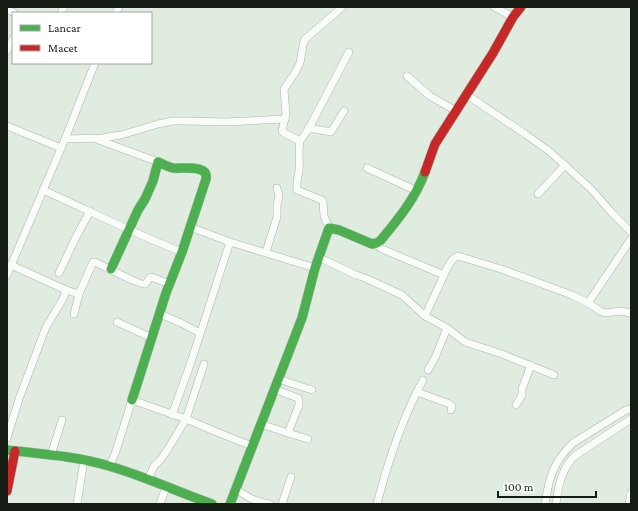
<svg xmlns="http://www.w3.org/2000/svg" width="638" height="511" viewBox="0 0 638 511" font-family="'Crimson Pro',serif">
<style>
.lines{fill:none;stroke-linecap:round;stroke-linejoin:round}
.street-casing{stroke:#abb4aa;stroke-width:8}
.fast-casing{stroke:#abb4aa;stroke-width:10}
.jam-casing{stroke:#abb4aa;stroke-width:10}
.street{stroke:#fafcfa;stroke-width:7}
.fast{stroke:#4caf50;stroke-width:9}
.jam{stroke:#c62828;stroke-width:9}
</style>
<rect width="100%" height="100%" fill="#e0ece0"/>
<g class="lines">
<defs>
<g id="street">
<polyline points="494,7 513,17"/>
<polyline points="7,9 14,13"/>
<polyline points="61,13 64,7"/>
<polyline points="116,13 119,7"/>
<polyline points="7,51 13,39"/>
<polyline points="407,76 430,96 456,111"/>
<polyline points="467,95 525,134 549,151 591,189 612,213 631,232"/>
<polyline points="7,126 61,148"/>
<polyline points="308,128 331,132 344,111"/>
<polyline points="65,139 102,138 121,135 158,124 173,121 187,121 226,122 285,119"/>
<polyline points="96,139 158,162"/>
<polyline points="300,141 308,130 349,52"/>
<polyline points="367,168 417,191"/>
<path d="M43 190C90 211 135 234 182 252"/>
<polyline points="538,194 565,165"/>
<polyline points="190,227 230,242"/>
<path d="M329 228 324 216 323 202 322 200 297 190C296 184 298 177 299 171 300 161 298 151 300 141L284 133 282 131 286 114 284 89 295 73 300 63 304 40 339 10 342 7"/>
<polyline points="631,239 588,303 600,311 605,313 621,311 631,313"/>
<path d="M377 243 378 246 382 249 444 275C447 268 451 258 458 256L501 269 572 295 588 303"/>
<polyline points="266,252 277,217 277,205 279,196 277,188"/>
<polyline points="318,257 356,275 365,278 402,295 425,316 447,328 465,342 502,354 554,375"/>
<polyline points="11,265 66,290 79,294"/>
<polyline points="59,273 75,239 90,211"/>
<polyline points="7,275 65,139 95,63"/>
<path d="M74 314 79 294 93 262H95C102 265 141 286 145 284 147 282 149 278 151 277L170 284"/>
<polyline points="160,314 181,323 200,333"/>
<polyline points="425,316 444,275"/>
<polyline points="117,322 152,338"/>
<polyline points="204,364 186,419 219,433 252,446"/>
<polyline points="428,370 435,358 447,328"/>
<polyline points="278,379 312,390"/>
<polyline points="417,392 450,404 452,406 451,410"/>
<polyline points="516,405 522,395 522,389 531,365"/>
<polyline points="172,415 191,362 230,242 315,268"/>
<polyline points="261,424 288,433 299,405 299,401 298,398 274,389"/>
<polyline points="288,433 308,439"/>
<polyline points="7,438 19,399 46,327 63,299 66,290"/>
<polyline points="51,455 62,420"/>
<polyline points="110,466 116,451 132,400 186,419 168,449 161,459 154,466 148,479"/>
<path d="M235 488C248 498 254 501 270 504"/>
<polyline points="77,504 84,460"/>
<polyline points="160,504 166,487"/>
<polyline points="282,504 291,477"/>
<path d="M377 504C388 461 402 419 423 380"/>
<path d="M545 504C549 478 553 462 573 443L626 410 631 409"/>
<path d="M556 504C558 486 562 467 576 455L631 419"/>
<polyline points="629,504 631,493"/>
</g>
<g id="fast">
<path d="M111 269 138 210 145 199 153 181 158 162C163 164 168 167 173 168 182 169 209 164 206 179L182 252 166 293 132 400"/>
<path d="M7 450C41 454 76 456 109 466 144 476 178 492 212 504"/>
<path d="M230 504 302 318 315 268 329 228 339 230 372 244 377 243 381 240C399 218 415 199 425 172"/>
</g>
<g id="jam">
<polyline points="425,172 435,144 493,53 513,17 521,7"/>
<polyline points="7,491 15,451"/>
</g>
</defs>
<use href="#street" class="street-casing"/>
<use href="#fast" class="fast-casing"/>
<use href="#jam" class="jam-casing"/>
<use href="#street" class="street"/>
<use href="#fast" class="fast"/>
<use href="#jam" class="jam"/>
</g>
<rect width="638" height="511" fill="none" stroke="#141c14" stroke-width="16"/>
<rect x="12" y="12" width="140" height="52" fill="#ffffff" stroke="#a1a4a1"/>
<rect x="20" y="25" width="20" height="6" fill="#4caf50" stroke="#a1a4a1"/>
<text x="48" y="32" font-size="12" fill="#141c14">Lancar</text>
<rect x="20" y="45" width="20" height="6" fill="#c62828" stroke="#a1a4a1"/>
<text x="48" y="52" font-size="12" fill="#141c14">Macet</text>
<path d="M498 491v6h98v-6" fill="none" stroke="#141c14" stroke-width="2"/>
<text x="504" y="491" font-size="12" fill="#141c14" stroke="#ffffff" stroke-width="3" paint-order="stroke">100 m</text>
</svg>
